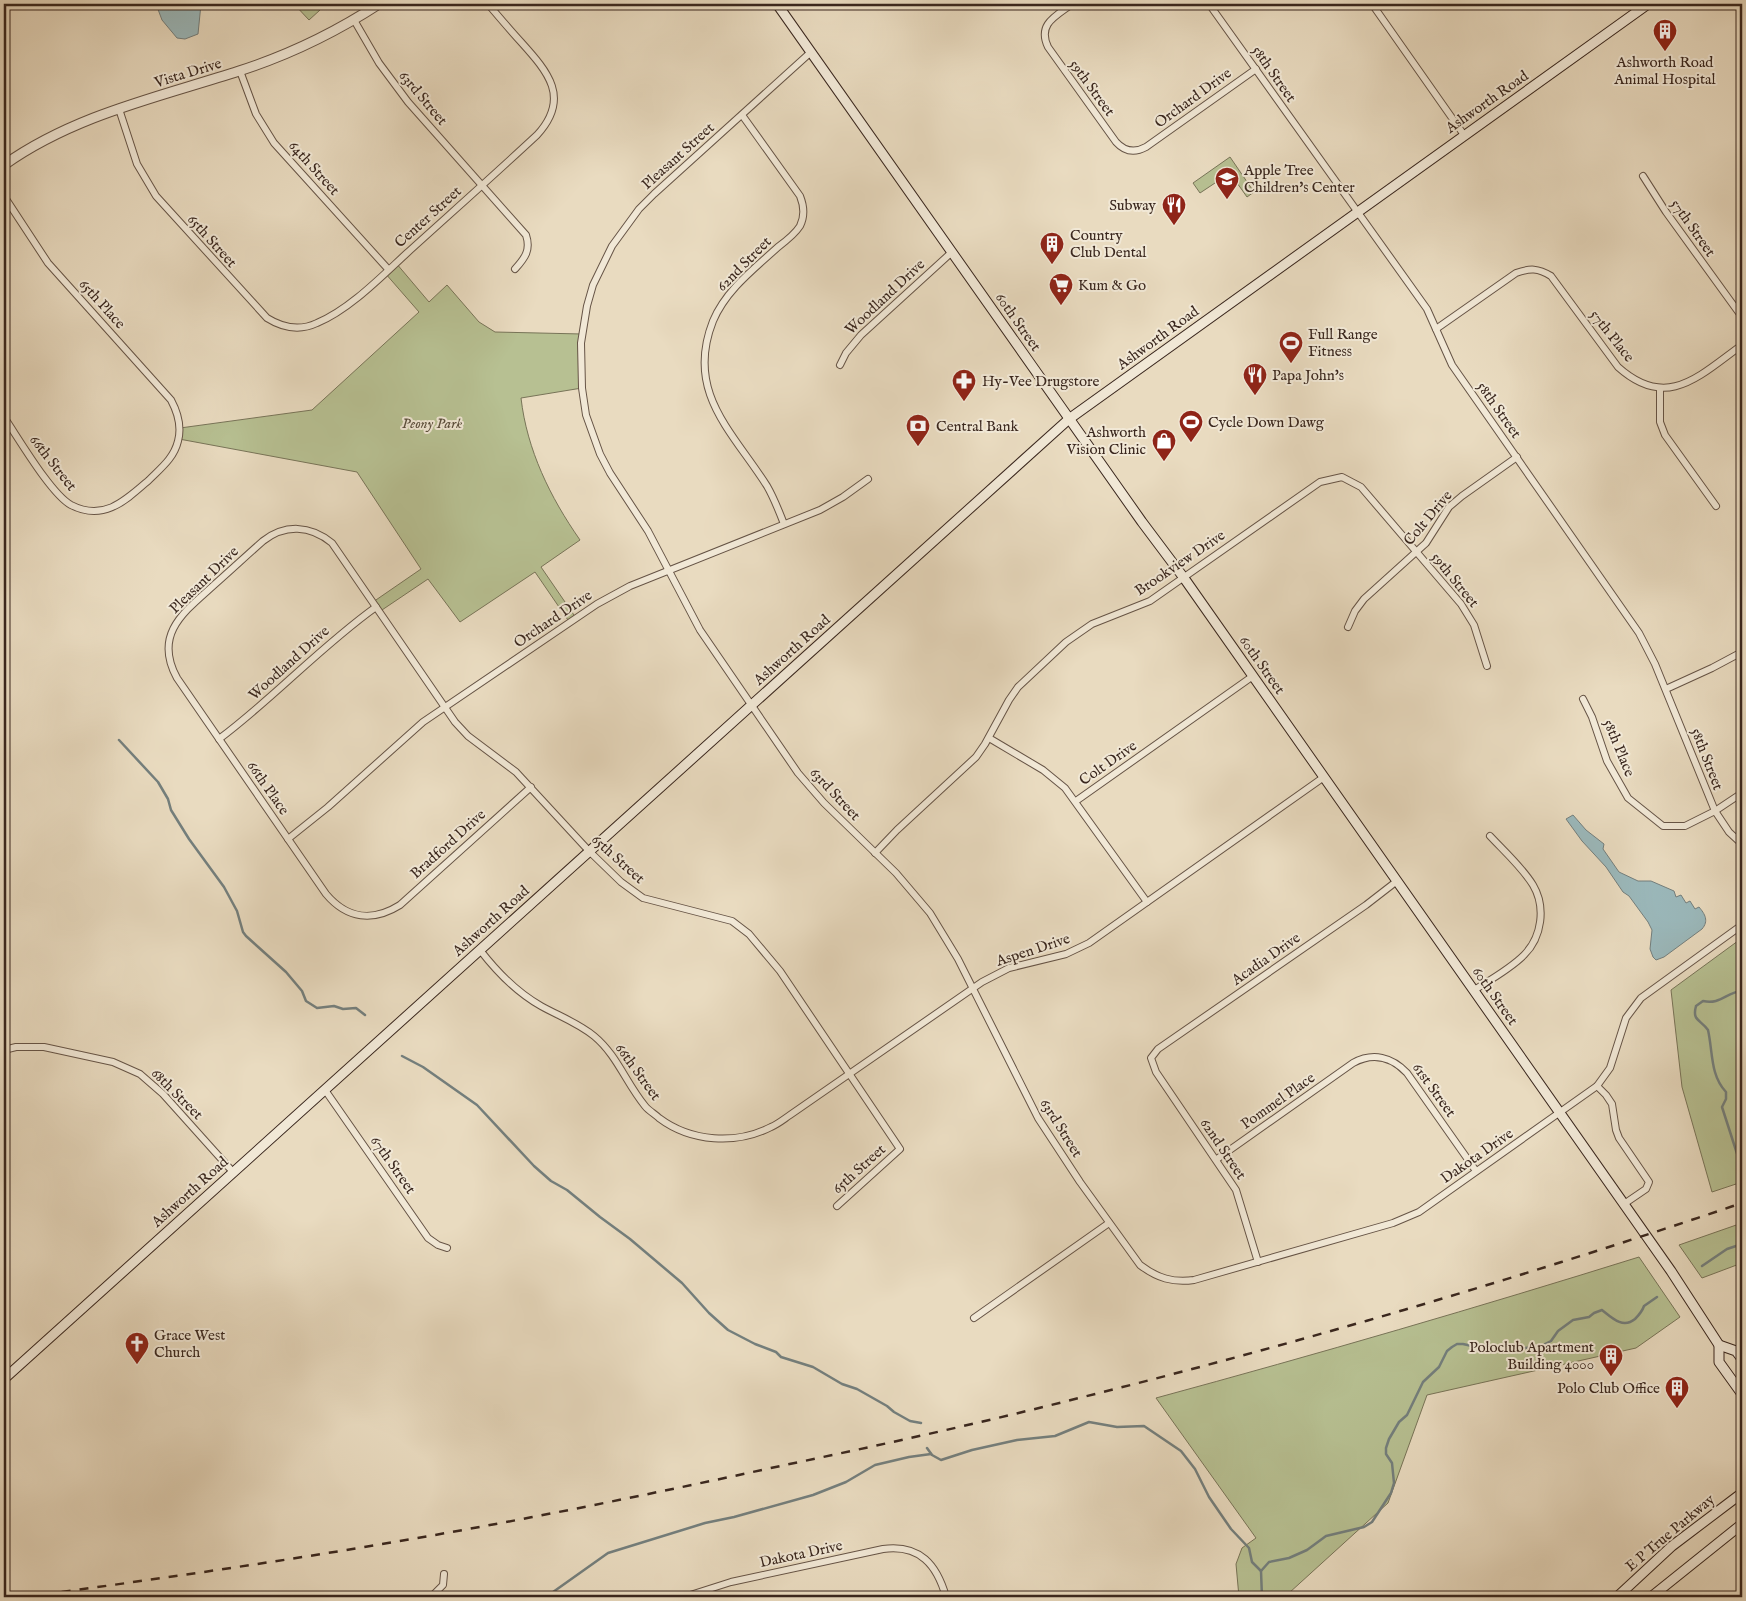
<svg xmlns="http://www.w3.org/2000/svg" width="1746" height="1601" viewBox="0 0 1746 1601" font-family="'IM FELL English',serif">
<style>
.green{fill:#b7c092;stroke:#787458}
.water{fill:#9bb9bc;stroke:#747f7d}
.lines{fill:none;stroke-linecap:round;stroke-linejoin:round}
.stream{stroke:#747f7d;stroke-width:2.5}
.minor-casing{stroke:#665446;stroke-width:8}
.tertiary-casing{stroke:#665446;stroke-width:11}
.secondary-casing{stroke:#3a271e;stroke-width:11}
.minor{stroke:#f1e8d6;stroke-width:6}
.tertiary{stroke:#f1e8d6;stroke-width:9}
.secondary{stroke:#f1e8d6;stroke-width:9}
.rail{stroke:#3a271e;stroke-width:2.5;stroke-dasharray:9 9;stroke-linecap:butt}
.labels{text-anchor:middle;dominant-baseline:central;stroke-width:4;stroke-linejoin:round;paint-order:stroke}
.poi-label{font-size:15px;fill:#3a271e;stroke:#f1e8d6;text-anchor:start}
.street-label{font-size:15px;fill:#3a271e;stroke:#f1e8d6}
.park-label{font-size:15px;font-style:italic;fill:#594d3b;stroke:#f1e8d6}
</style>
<rect width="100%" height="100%" fill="#e9dbc0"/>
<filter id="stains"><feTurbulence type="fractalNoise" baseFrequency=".004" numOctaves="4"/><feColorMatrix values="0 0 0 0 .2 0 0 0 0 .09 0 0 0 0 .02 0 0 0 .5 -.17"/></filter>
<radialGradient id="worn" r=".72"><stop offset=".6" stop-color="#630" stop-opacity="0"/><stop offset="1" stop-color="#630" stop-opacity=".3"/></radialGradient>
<g class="green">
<polygon points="294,4 315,4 320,10 309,20"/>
<polygon points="1230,157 1254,192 1247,197 1230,173 1200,193 1193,183"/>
<path d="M396 263 429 302 447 285 479 322 495 332 582 334V388L521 398C527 450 550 497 580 540L541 567 576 618 570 623 535 572 460 622 428 579 379 612 373 602 421 569 357 472 179 439 180 428 312 410 419 312 385 273Z"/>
<polygon points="1742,938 1742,1182 1712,1192 1682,1087 1671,990"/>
<polygon points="1742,1223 1742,1263 1702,1278 1679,1245"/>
<path d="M1639 1257 1680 1317 1636 1348 1427 1395 1388 1503 1289 1593 1292 1597H1239L1236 1564 1242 1548 1256 1538 1156 1398C1318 1354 1479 1307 1639 1257Z"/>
</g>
<g class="water">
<polygon points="156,4 201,4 198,34 185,39 177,38 162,20"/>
<path d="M1573 815 1586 830 1604 844 1603 849 1619 872 1638 881H1651L1674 891 1676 897 1681 895 1686 903 1690 901 1695 909 1699 907C1705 914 1709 921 1702 929L1664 957 1656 960 1653 957 1650 949 1652 930 1648 922 1629 896 1623 892 1606 867 1582 841 1566 819Z"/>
</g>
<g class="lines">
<g class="stream">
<polyline points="119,740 158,782 168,799 171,810 189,839 224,887 237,911 243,932 246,936 286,972 302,991 306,1001 317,1008 334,1006 343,1009 356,1008 365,1015"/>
<path d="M1742 991C1726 992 1721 1005 1703 1001L1696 1006C1692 1021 1700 1019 1708 1030 1713 1052 1710 1075 1726 1092V1099L1722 1107 1741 1166 1742 1182"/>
<polyline points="402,1056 423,1067 477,1105 534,1166 551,1181 567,1190 600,1217 630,1239 682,1283 709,1313 728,1330 755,1344 776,1352 781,1357 813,1367 842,1384 857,1389 887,1406 894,1412 910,1421 921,1423"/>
<polyline points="1702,1266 1727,1249 1742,1244"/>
<polyline points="927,1448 932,1455 941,1460 972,1450 1017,1440 1055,1436 1089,1422 1117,1427 1144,1426 1181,1451 1195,1469 1209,1497 1231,1529 1249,1548 1252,1562 1261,1571"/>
<polyline points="546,1597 608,1553 705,1523 734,1517 813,1495 846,1482 875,1465 909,1457 931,1454"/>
<path d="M1262 1597 1261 1571 1269 1562 1289 1558 1307 1550 1326 1536 1364 1527 1372 1522 1391 1493 1394 1483 1392 1463 1386 1454V1448L1389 1439 1399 1422 1407 1415 1423 1382 1439 1367 1447 1351 1452 1347 1457 1344H1463L1494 1351 1514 1350 1543 1345 1551 1341 1558 1331 1573 1320 1589 1317 1594 1313 1602 1310C1612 1318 1623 1329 1635 1319 1639 1315 1642 1312 1644 1306L1657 1297"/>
</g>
<defs>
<g id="minor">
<path d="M1072 4C1056 16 1037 24 1048 47L1116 142C1125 152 1135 153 1146 147L1256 69"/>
<polyline points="1209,4 1427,309 1452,365 1639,633 1655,664 1715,811 1729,832 1742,844"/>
<polyline points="1372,4 1464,135"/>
<path d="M354 20 379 63 408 102 526 235C531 250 525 258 515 269"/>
<path d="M811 52 654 194 639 209 612 246 593 285 587 306 581 343 582 388 586 415 600 454 610 473 648 531 700 630 798 773 824 803 896 873 930 913 958 959 1038 1118 1080 1182 1140 1265C1157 1278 1173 1283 1194 1280L1393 1223 1419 1212 1597 1086 1610 1068 1626 1018 1641 998 1742 925"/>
<polyline points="240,71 256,114 274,143 388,269"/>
<path d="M119 109 137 164 156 196 267 318C283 328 300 331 317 323 349 310 382 276 407 253 450 214 494 175 537 135 571 98 548 72 521 42 510 30 499 17 488 4"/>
<path d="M742 115 800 196C804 206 805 216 800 226 795 234 786 241 778 247 754 269 726 290 713 321 685 392 732 431 767 486 774 498 779 511 784 524"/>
<polyline points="1643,176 1666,212 1742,317"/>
<path d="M4 196 48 263 171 400C178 413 182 426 178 441 174 458 161 468 149 480 126 500 104 522 71 505 51 494 19 439 4 417"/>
<path d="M1436 329 1516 273C1530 268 1538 268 1551 276L1618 367C1667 411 1699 376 1742 345"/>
<polyline points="840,365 846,353 861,335 952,252"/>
<polyline points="1660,389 1660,422 1665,435 1716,506"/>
<polyline points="1348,627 1355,611 1364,599 1426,543 1449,507 1462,496 1517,457"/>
<polyline points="1666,689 1712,668 1742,652"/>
<polyline points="1583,699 1592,717 1607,761 1628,798 1663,826 1685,826 1715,811 1742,793"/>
<polyline points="989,738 1043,770 1065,788 1147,902"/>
<path d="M219 739C274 698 320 647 376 607"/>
<path d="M531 787 400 905C373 922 347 919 326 894L177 678C153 634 184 612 214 585 230 571 246 556 263 541 285 524 310 525 332 543L455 722 468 736 516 772 589 851 621 882 643 898 732 921 749 934 780 971 900 1149 837 1206"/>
<polyline points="1076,801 1253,676"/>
<polyline points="288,839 328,807 423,722 597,604 630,586 820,510 843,497 868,479"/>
<polyline points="875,853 897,830 976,757 985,744 1009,700 1018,687 1066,642 1092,624 1150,601 1320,482 1342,477 1361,487 1461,604 1474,625 1487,666"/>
<path d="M480 950C497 972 516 992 541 1006 559 1016 578 1023 594 1036 617 1055 626 1083 645 1106 649 1111 655 1114 659 1118 691 1142 736 1145 771 1127 778 1124 784 1119 790 1115L982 982 1009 968 1066 954 1089 943 1324 777"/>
<path d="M1474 990C1490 980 1510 969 1524 955 1542 937 1546 907 1533 885 1522 867 1504 851 1490 836"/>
<polyline points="4,1050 16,1047 44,1047 113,1062 140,1074 163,1094 233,1172"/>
<polyline points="1597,1086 1606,1095 1612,1104 1616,1130 1619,1138 1649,1182 1646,1189 1624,1204"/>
<polyline points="325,1090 428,1238 438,1245 447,1248"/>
<path d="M1217 1159 1353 1063C1373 1052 1392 1057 1407 1073L1476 1171"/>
<polyline points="1258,1262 1236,1190 1156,1072 1151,1058 1158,1049 1366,905 1397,881"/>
<polyline points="974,1318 1109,1223"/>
<polyline points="431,1597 443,1585 444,1574"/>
<path d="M684 1597 731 1582 883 1549C920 1544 937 1565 946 1597"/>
</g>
<path id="tertiary" d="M4 165C74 115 159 97 239 71 289 55 336 32 379 4"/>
<g id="secondary">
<polyline points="777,4 1142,522 1184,578 1671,1271 1719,1345 1719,1362 1742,1394"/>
<polyline points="1719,1345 1736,1351 1742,1359"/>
<polyline points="4,1379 1069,419 1648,4"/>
<polyline points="1617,1597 1672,1546 1742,1493"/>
<polyline points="1651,1597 1742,1524"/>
</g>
</defs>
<use href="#minor" class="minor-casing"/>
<use href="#tertiary" class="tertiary-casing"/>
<use href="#secondary" class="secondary-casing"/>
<use href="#minor" class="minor"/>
<use href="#tertiary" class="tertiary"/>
<use href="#secondary" class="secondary"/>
<path class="rail" d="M26 1597C149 1580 272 1563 394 1542 525 1520 656 1493 785 1465 881 1445 976 1424 1071 1400 1297 1344 1521 1278 1742 1203"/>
</g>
<defs>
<symbol id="building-pin" viewBox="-11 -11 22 30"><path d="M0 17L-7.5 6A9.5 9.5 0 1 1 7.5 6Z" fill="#8f2418" stroke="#f1e8d6"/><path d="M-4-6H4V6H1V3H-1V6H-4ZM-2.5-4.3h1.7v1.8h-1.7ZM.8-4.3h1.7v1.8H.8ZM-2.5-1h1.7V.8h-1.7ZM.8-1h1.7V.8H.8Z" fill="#fff"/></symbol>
<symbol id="school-pin" viewBox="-11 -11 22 30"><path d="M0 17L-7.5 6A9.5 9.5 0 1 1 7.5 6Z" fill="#8f2418" stroke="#f1e8d6"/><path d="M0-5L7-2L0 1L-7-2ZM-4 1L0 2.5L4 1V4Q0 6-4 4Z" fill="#fff"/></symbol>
<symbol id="restaurant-pin" viewBox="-11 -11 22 30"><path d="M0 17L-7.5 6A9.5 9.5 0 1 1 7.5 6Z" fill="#8f2418" stroke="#f1e8d6"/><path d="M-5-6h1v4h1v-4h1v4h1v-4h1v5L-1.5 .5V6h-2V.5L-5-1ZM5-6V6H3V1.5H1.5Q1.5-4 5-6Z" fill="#fff"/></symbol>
<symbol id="supermarket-pin" viewBox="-11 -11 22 30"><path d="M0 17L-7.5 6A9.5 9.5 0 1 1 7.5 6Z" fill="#8f2418" stroke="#f1e8d6"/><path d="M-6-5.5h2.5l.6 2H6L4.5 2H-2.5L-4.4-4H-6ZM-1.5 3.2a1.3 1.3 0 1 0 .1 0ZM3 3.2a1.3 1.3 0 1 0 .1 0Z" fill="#fff"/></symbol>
<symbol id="stadium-pin" viewBox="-11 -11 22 30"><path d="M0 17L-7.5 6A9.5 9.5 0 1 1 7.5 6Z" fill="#8f2418" stroke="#f1e8d6"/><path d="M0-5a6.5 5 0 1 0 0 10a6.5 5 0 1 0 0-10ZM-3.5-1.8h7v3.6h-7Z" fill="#fff"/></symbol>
<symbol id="pharmacy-pin" viewBox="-11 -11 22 30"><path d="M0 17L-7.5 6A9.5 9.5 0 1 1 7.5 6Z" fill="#8f2418" stroke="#f1e8d6"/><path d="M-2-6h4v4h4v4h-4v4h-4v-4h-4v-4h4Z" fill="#fff"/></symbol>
<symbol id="bank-pin" viewBox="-11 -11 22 30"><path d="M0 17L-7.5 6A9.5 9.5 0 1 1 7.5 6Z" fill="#8f2418" stroke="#f1e8d6"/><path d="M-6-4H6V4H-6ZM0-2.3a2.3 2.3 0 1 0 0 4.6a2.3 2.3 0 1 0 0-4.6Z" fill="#fff"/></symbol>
<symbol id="shop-pin" viewBox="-11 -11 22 30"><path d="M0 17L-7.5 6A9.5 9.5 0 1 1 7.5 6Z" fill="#8f2418" stroke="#f1e8d6"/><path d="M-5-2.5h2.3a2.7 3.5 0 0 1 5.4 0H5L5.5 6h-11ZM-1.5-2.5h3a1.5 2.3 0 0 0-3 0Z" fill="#fff"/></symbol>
<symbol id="church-pin" viewBox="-11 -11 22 30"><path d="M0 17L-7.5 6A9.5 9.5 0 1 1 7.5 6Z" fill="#8f2418" stroke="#f1e8d6"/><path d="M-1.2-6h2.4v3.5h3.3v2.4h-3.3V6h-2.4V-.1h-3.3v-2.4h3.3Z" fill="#fff"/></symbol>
</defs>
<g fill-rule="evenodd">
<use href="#building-pin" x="1651" y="17" width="28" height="38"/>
<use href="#school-pin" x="1213" y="165" width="28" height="38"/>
<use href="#restaurant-pin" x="1160" y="191" width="28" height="38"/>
<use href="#building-pin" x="1038" y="230" width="28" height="38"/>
<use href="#supermarket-pin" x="1047" y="271" width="28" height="38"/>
<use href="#stadium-pin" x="1277" y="329" width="28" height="38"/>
<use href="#restaurant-pin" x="1241" y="361" width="28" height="38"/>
<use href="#pharmacy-pin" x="950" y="367" width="28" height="38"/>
<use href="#stadium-pin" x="1177" y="408" width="28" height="38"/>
<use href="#bank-pin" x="904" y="412" width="28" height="38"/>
<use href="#shop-pin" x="1150" y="427" width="28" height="38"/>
<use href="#church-pin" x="123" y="1330" width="28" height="38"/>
<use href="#building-pin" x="1597" y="1342" width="28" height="38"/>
<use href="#building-pin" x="1663" y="1374" width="28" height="38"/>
</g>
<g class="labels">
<g class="poi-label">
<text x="1665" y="62" text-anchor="middle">Ashworth Road<tspan x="1665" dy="17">Animal Hospital</tspan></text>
<text x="1244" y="170">Apple Tree<tspan x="1244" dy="17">Children's Center</tspan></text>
<text x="1156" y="205" text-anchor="end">Subway</text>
<text x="1070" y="235">Country<tspan x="1070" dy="17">Club Dental</tspan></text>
<text x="1078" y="285">Kum &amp; Go</text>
<text x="1308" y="334">Full Range<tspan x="1308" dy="17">Fitness</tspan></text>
<text x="1272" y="375">Papa John's</text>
<text x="982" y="381">Hy-Vee Drugstore</text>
<text x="1208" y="422">Cycle Down Dawg</text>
<text x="936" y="426">Central Bank</text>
<text x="1146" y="432" text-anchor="end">Ashworth<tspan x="1146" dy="17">Vision Clinic</tspan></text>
<text x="154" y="1335">Grace West<tspan x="154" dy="17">Church</tspan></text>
<text x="1594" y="1347" text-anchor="end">Poloclub Apartment<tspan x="1594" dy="17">Building 4000</tspan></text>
<text x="1660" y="1388" text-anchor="end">Polo Club Office</text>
</g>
<g class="street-label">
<text transform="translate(188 73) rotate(-17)">Vista Drive</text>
<text transform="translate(1274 74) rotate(55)">58th Street</text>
<text transform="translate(1092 88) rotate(54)">59th Street</text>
<text transform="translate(423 98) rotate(50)">63rd Street</text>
<text transform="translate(1193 98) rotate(-36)">Orchard Drive</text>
<text transform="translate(1487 102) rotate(-35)">Ashworth Road</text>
<text transform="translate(678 156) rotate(-42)">Pleasant Street</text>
<text transform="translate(314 168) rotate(48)">64th Street</text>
<text transform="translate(428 217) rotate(-42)">Center Street</text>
<text transform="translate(1693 228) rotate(55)">57th Street</text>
<text transform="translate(212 241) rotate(48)">65th Street</text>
<text transform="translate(744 264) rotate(-45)">62nd Street</text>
<text transform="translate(885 297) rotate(-43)">Woodland Drive</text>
<text transform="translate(102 304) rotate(48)">65th Place</text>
<text transform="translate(1018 322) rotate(55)">60th Street</text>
<text transform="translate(1612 336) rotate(52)">57th Place</text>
<text transform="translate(1158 338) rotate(-36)">Ashworth Road</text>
<text transform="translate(1499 410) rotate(55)">58th Street</text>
<text transform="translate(53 463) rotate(52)">66th Street</text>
<text transform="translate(1428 518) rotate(-50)">Colt Drive</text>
<text transform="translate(1180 563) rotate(-34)">Brookview Drive</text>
<text transform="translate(204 580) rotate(-44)">Pleasant Drive</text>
<text transform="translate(1455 580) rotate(51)">59th Street</text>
<text transform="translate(553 619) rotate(-34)">Orchard Drive</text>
<text transform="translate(792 650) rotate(-42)">Ashworth Road</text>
<text transform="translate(289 663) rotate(-42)">Woodland Drive</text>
<text transform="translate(1262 665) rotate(55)">60th Street</text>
<text transform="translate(1619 748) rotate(68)">58th Place</text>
<text transform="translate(1707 759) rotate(69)">58th Street</text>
<text transform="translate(1108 763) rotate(-35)">Colt Drive</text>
<text transform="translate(268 788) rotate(55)">66th Place</text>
<text transform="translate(835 794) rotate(47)">63rd Street</text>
<text transform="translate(448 844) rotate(-42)">Bradford Drive</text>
<text transform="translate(618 859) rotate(42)">65th Street</text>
<text transform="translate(491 921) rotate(-42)">Ashworth Road</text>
<text transform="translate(1033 950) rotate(-18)">Aspen Drive</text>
<text transform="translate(1266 959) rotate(-35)">Acadia Drive</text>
<text transform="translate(1495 996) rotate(55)">60th Street</text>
<text transform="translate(638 1072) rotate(54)">66th Street</text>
<text transform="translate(1434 1090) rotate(54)">61st Street</text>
<text transform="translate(177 1094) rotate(45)">68th Street</text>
<text transform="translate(1278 1101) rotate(-35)">Pommel Place</text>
<text transform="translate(1061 1128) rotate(58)">63rd Street</text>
<text transform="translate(1223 1149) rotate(56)">62nd Street</text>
<text transform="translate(1477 1156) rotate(-35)">Dakota Drive</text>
<text transform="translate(393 1165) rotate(55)">67th Street</text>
<text transform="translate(859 1169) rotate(-42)">65th Street</text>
<text transform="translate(190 1192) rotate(-42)">Ashworth Road</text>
<text transform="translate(1670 1533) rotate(-40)">E P True Parkway</text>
<text transform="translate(801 1554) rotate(-12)">Dakota Drive</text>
</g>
<g class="park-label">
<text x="432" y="423">Peony Park</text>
</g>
</g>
<rect width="1746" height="1601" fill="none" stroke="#e9dbc0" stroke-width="20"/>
<rect x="5" y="5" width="1736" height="1591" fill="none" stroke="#3a271e" stroke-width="2.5"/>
<rect x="10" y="10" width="1726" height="1581" fill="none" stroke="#3a271e"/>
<rect width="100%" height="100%" filter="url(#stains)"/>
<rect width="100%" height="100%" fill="url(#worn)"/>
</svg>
